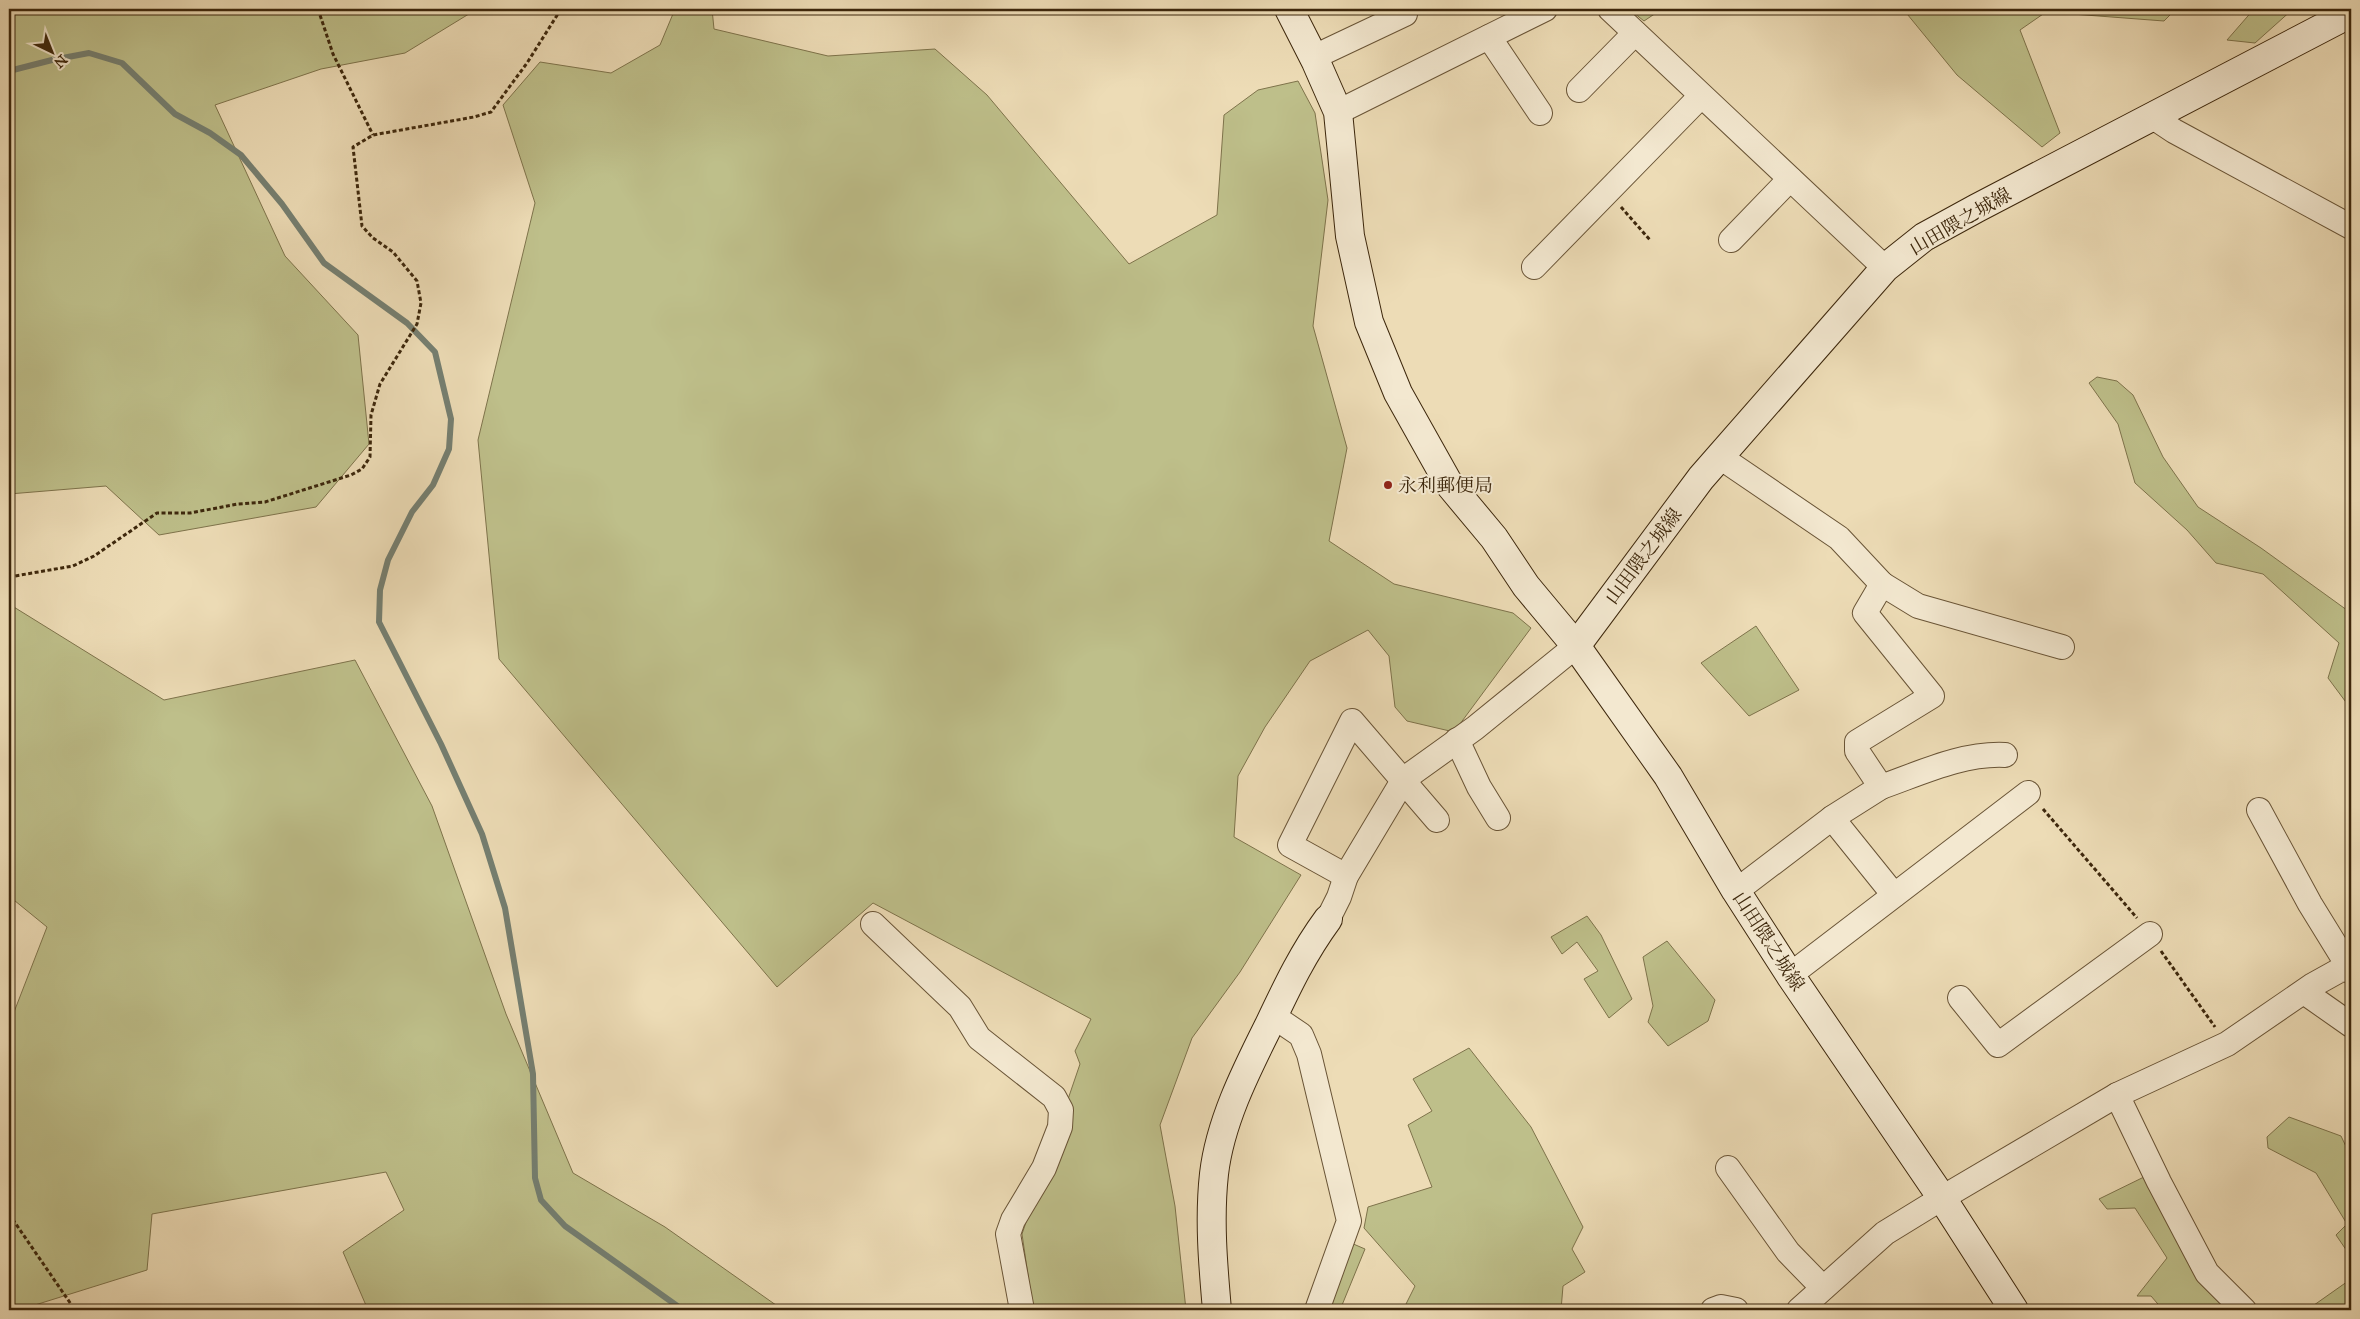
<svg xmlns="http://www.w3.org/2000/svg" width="2360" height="1319" viewBox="0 0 2360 1319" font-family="'IM FELL Great Primer','Noto Serif JP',serif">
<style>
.green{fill:#bebf8a;stroke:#7e734b}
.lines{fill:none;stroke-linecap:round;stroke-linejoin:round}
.stream{stroke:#757f71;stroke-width:6}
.street-casing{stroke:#695436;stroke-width:26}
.secondary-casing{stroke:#3d270c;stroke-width:30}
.path{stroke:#3d270c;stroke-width:3;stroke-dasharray:4 2.5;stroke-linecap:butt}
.street{stroke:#f3e8d0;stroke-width:24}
.secondary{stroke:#f3e8d0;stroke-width:28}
.poi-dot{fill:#8f2418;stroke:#f3e8d0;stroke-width:2}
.labels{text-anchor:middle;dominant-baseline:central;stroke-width:4;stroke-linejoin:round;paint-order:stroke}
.street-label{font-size:19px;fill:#3d270c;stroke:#f3e8d0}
.poi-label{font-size:19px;fill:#3d270c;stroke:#f3e8d0;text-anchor:start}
</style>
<rect width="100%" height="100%" fill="#eddcb6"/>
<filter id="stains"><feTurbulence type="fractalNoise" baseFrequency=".004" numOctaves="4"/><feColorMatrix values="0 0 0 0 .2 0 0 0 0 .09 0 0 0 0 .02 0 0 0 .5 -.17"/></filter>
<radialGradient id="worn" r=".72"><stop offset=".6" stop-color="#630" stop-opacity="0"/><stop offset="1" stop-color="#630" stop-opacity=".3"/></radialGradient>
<g class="green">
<polygon points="9,9 477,9 405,53 321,69 215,105 285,256 358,335 369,444 316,507 159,535 106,486 9,494"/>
<polygon points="675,9 712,9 714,29 828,56 935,49 987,95 1129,264 1217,215 1224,115 1258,90 1298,81 1315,113 1328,200 1313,326 1347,448 1329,541 1394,584 1513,613 1531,628 1454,732 1407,721 1395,707 1389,656 1368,630 1310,661 1265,727 1238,776 1234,837 1301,875 1240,972 1192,1038 1160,1125 1175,1206 1186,1310 1033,1310 1022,1234 1080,1064 1075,1051 1091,1019 873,903 777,987 499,659 478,440 535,203 503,105 540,62 611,73 660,45"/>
<polygon points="1629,9 1662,9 1644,21"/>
<polygon points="1903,9 2176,9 2164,21 2046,12 2020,30 2060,133 2042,147 1957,75"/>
<polygon points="2254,9 2293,9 2255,43 2227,40"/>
<polygon points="2097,377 2117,381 2133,395 2163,457 2198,507 2261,548 2351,613 2351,667 2347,674 2351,676 2351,709 2328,678 2339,643 2263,574 2216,563 2187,530 2135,483 2118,424 2089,383"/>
<polygon points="9,604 164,700 355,660 432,806 506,1014 573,1173 665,1227 783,1310 368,1310 343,1252 404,1210 386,1172 152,1214 147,1270 19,1310 9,1310 9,1025 47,927 9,896"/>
<polygon points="1756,626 1799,690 1749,716 1701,663"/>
<polygon points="1587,916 1601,935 1632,999 1609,1018 1584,979 1598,971 1577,942 1562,954 1551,937"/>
<polygon points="1667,941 1715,1000 1708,1021 1668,1046 1648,1022 1653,1006 1643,957"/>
<polygon points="1469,1048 1531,1127 1583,1227 1572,1249 1585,1272 1563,1286 1561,1310 1403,1310 1415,1286 1364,1228 1368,1207 1432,1187 1408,1125 1432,1111 1413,1079"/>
<polygon points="2289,1117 2341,1136 2351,1157 2351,1257 2336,1235 2347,1224 2316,1173 2268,1148 2267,1137"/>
<polygon points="2146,1176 2233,1310 2163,1310 2151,1296 2137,1296 2167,1258 2135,1208 2107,1209 2099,1199"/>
<polygon points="1351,1243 1365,1249 1340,1310 1326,1310"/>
<polygon points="2351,1279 2351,1310 2307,1310"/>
</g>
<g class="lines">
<polyline class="stream" points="9,71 52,60 89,53 122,63 175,114 210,133 241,155 282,204 324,263 407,323 435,352 451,419 449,449 433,485 412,512 388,560 380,590 379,622 441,744 482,834 505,908 533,1074 535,1178 541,1200 565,1226 683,1310"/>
<defs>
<g id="street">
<polyline points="1610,9 1885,268"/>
<polyline points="1489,37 1540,113"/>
<polyline points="1314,57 1405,14"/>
<polyline points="1579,90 1635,33"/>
<polyline points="1338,112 1545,9"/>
<polyline points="2153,117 2174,131 2351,227"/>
<polyline points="1731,240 1790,179"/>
<polyline points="1534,267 1701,96"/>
<path d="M1720 457 1839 538 1882 584 1865 613 1932 696 1857 742V751L1881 787C1921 773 1962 753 2005 755"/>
<polyline points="1882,584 1918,606 2062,647"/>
<polyline points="1457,740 1479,787 1498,818"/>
<polyline points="2259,810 2310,904 2350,969"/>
<polyline points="1832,818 1894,895"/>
<polyline points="1346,876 1290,845 1352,721 1437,820"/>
<polyline points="1736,891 1832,818 1881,787"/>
<polyline points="1328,919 1339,897 1346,876 1404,779 1475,728 1576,646"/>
<polyline points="873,924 960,1007 979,1038 1054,1097 1061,1110 1060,1127 1044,1168 1013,1220 1008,1234 1022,1310"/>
<polyline points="1790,975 2028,793"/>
<polyline points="2304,992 2351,1025"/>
<polyline points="1960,998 1998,1045 2150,934"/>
<polyline points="1273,1016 1301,1035 1309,1054 1349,1221 1317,1310"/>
<polyline points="2117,1095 2159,1182 2207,1273 2244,1310"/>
<polyline points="1728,1168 1788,1252 1823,1288"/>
<polyline points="1713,1310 1721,1307 1736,1310"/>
<polyline points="1799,1310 1885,1233 1942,1198 2117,1095 2227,1044 2313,985 2340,970 2351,969"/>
</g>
<g id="secondary">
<polyline points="1289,9 1316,62 1338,112 1350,236 1369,322 1398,393 1449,484 1494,538 1526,586 1576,646 1668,776 1736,891 1790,975 1942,1198 2014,1310"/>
<polyline points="1576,646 1701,478 1885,268 1924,237 1977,208 2351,13"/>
<path d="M1217 1310C1213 1265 1209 1219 1214 1174 1220 1122 1246 1071 1269 1025 1287 987 1303 953 1328 919"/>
</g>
</defs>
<use href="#street" class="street-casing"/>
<use href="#secondary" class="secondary-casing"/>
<g class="path">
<polyline points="318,9 333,54 373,135"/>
<polyline points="1621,207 1650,240"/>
<polyline points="9,577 73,566 94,556 157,513 190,513 238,504 265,502 351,475 362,469 370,457 371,415 380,384 417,324 421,303 417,281 393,252 373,238 362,226 353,147 373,135 474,117 491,112 527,63 561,9"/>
<polyline points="2043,809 2137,918"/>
<polyline points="2161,951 2215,1027"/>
<polyline points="9,1214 75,1310"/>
</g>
<use href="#street" class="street"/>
<use href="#secondary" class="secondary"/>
</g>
<circle class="poi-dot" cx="1388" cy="485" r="5"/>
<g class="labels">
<g class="street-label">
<text transform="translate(1960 221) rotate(-30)">山田隈之城線</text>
<text transform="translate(1643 556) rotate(-53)">山田隈之城線</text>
<text transform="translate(1769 941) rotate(57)">山田隈之城線</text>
</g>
<g class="poi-label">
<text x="1398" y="485">永利郵便局</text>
</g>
</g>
<rect width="2360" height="1319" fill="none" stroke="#eddcb6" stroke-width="30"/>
<rect x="10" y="10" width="2340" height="1299" fill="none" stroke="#3d270c" stroke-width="2.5"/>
<rect x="15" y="15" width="2330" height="1289" fill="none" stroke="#3d270c"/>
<g transform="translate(52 52) rotate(137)" stroke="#f3e8d0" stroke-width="4" paint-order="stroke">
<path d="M0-4L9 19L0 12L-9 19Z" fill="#3d270c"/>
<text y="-8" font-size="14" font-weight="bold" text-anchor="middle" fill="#3d270c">N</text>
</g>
<rect width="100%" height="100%" filter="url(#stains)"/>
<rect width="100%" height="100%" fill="url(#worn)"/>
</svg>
